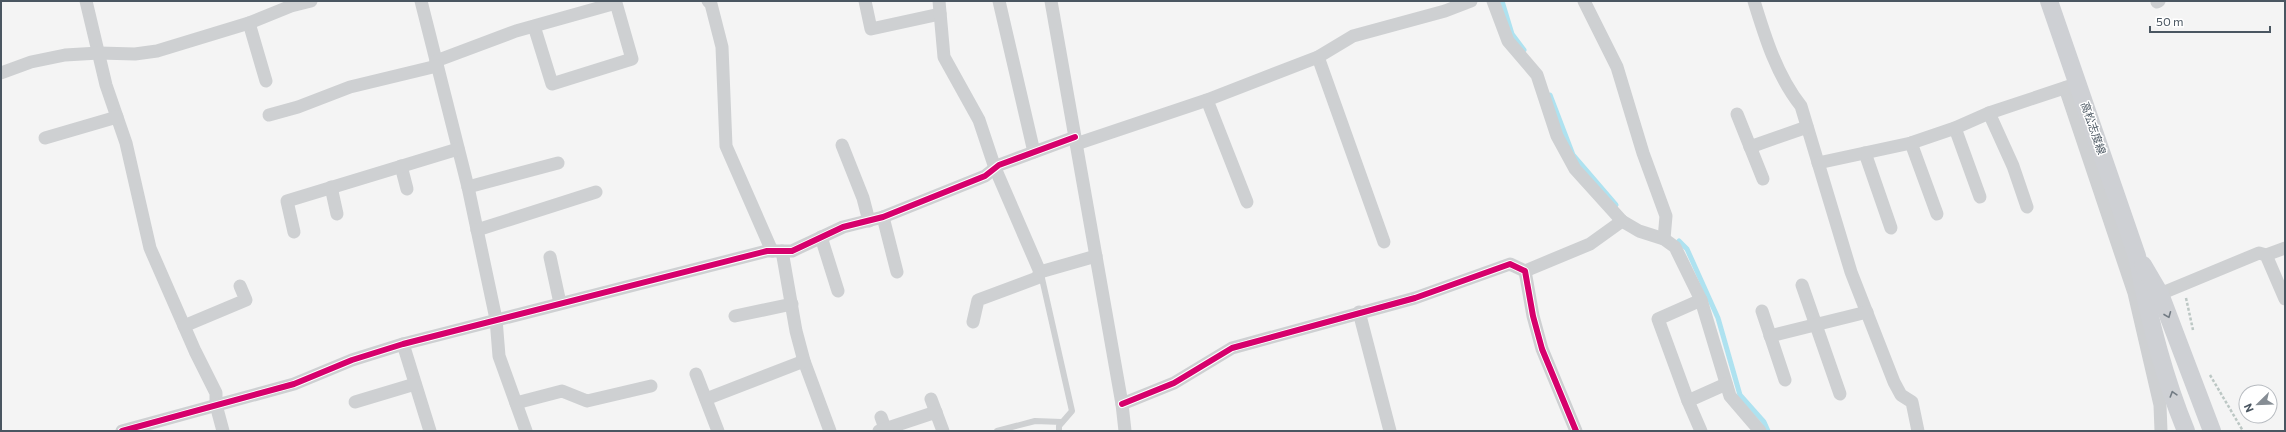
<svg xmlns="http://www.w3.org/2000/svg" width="2286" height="432" viewBox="0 0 2286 432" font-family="Commissioner,'Noto Sans JP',sans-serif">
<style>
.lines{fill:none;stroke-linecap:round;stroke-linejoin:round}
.stream{stroke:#aee2f0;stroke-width:5}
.path{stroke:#bcc7c4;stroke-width:2.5;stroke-dasharray:3 2;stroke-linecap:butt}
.lane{stroke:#ced0d2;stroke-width:6}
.street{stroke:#ced0d2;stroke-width:13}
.secondary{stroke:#ced0d4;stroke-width:18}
.cycleway-casing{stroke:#fff;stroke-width:8}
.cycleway{stroke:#d6006c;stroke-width:6}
.oneway{stroke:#727b84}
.labels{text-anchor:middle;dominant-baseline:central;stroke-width:3;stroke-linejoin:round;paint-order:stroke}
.street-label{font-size:11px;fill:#4a5661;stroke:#fff}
</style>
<rect width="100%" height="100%" fill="#f4f4f4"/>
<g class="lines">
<g class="stream">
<polyline points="1502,1 1512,34 1524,50"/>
<polyline points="1550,95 1573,155 1616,205"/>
<polyline points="1679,241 1687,249 1718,318 1740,395 1764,422 1768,431"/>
</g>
<g class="path">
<polyline points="2186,298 2193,330"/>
<polyline points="2210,375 2243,431"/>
</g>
<g class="lane">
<polyline points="1041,274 1072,411 1059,426 1059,431"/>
<polyline points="997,431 1035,421 1062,422"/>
</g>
<g class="street">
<polyline points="86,1 106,85 126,143 150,248 195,351 216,393 216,405 223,431"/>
<polyline points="421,1 468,187 496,319 499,356 526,431"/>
<polyline points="708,1 711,4 722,47 726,146 772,251"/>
<polyline points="865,1 871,29 940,14"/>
<polyline points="939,1 944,57 979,120 995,168 1040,272 1096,256"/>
<polyline points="999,1 1034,152"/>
<polyline points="1051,1 1122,404 1125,431"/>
<polyline points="1493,1 1508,41 1537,75 1557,136 1575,169 1622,221 1639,231 1664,239 1675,247 1701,300 1730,396 1760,431"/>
<polyline points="1584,1 1617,67 1643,153 1666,216 1664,239"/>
<path d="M1754 1C1765 37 1777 76 1801 106L1851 272 1894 382 1901 395 1912 402 1918 431"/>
<polyline points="2157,2 2159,1"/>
<polyline points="249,23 266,81"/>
<polyline points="1318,57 1384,242"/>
<polyline points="436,61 516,31 616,3 632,59 552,84 534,26"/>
<polyline points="1,73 31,62 65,55 99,53 135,54 157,51 249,23 291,6 311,1"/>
<polyline points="2065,88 2134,293 2160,405 2161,431"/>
<polyline points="1207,100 1247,202"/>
<polyline points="1989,113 2013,166 2027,207"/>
<polyline points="1737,114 1763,179"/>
<polyline points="269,115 298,107 350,87 437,66"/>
<polyline points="1955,128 1980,197"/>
<polyline points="45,138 117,117"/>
<polyline points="1911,143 1937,214"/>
<polyline points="1076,144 1207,100 1318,57 1353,36 1445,11 1471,1"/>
<polyline points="842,145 863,198 869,221"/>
<polyline points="1750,147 1807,127"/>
<polyline points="1865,153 1891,228"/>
<polyline points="1818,163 1911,143 1955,128 1989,113 2073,85"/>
<polyline points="401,166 407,189"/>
<polyline points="331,187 337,214"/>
<polyline points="468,187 558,163"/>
<polyline points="883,217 897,272"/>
<polyline points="477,230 596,192"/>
<polyline points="294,232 287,201 458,149"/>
<polyline points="821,237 838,291"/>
<polyline points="782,251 796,331 804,361 830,431"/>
<polyline points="2266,255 2285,248"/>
<polyline points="550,257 560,303"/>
<polyline points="1525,271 1590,244 1622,221"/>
<polyline points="1802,285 1840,394"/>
<polyline points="2160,294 2259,253 2266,255 2285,299"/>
<polyline points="1762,311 1785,380"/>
<polyline points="1359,312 1390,431"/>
<polyline points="735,316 792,304"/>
<polyline points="973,322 978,300 1037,278 1040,272"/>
<polyline points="184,326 246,300 240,286"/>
<polyline points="1770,336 1867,312"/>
<polyline points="403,344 430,431"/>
<polyline points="696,374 718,431"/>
<polyline points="706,399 804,361"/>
<polyline points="931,399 943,431"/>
<polyline points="1688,401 1658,319 1701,300"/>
<polyline points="355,402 415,384"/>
<polyline points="516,403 562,391 587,401 651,386"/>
<polyline points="1122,404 1174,383 1232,348 1415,298 1510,264 1525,271 1533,316 1542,349 1576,431"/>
<polyline points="881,417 886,431"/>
<polyline points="122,431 294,384 352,360 403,344 767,251 792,251 843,227 883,217 985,176 999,165 1075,137"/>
<polyline points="879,431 936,412"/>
<polyline points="1701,431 1688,401 1726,384"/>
</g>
<g class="secondary">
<path d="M2049 1 2137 256C2148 315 2163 375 2186 431"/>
<polyline points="2143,265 2160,294 2212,431"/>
</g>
<defs>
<g id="cycleway">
<polyline points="1122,404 1174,383 1232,348 1415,298 1510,264 1525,271 1533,316 1542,349 1576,431"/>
<polyline points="122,431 294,384 352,360 403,344 767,251 792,251 843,227 883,217 985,176 999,165 1075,137"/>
</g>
</defs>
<use href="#cycleway" class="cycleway-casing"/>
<use href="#cycleway" class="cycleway"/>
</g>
<defs><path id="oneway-chevron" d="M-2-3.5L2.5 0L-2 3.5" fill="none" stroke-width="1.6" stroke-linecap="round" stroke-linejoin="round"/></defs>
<g class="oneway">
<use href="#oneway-chevron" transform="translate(2168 315) rotate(68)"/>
<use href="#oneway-chevron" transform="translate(2173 394) rotate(-107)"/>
</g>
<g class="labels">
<g class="street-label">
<text transform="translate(2094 128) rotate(71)">高松志度線</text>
</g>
</g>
<rect width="2286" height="432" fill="none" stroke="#4a5661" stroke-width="4"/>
<g transform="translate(2258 404) rotate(247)"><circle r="19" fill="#ffffff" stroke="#b7bbc0"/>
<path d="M0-3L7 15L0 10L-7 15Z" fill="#868d94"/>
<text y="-6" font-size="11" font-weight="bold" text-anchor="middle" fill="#4a5661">N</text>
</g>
<path d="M2150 26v6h120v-6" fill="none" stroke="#4a5661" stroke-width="2"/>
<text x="2156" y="26" font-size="12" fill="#4a5661" stroke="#ffffff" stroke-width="3" paint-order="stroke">50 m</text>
</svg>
